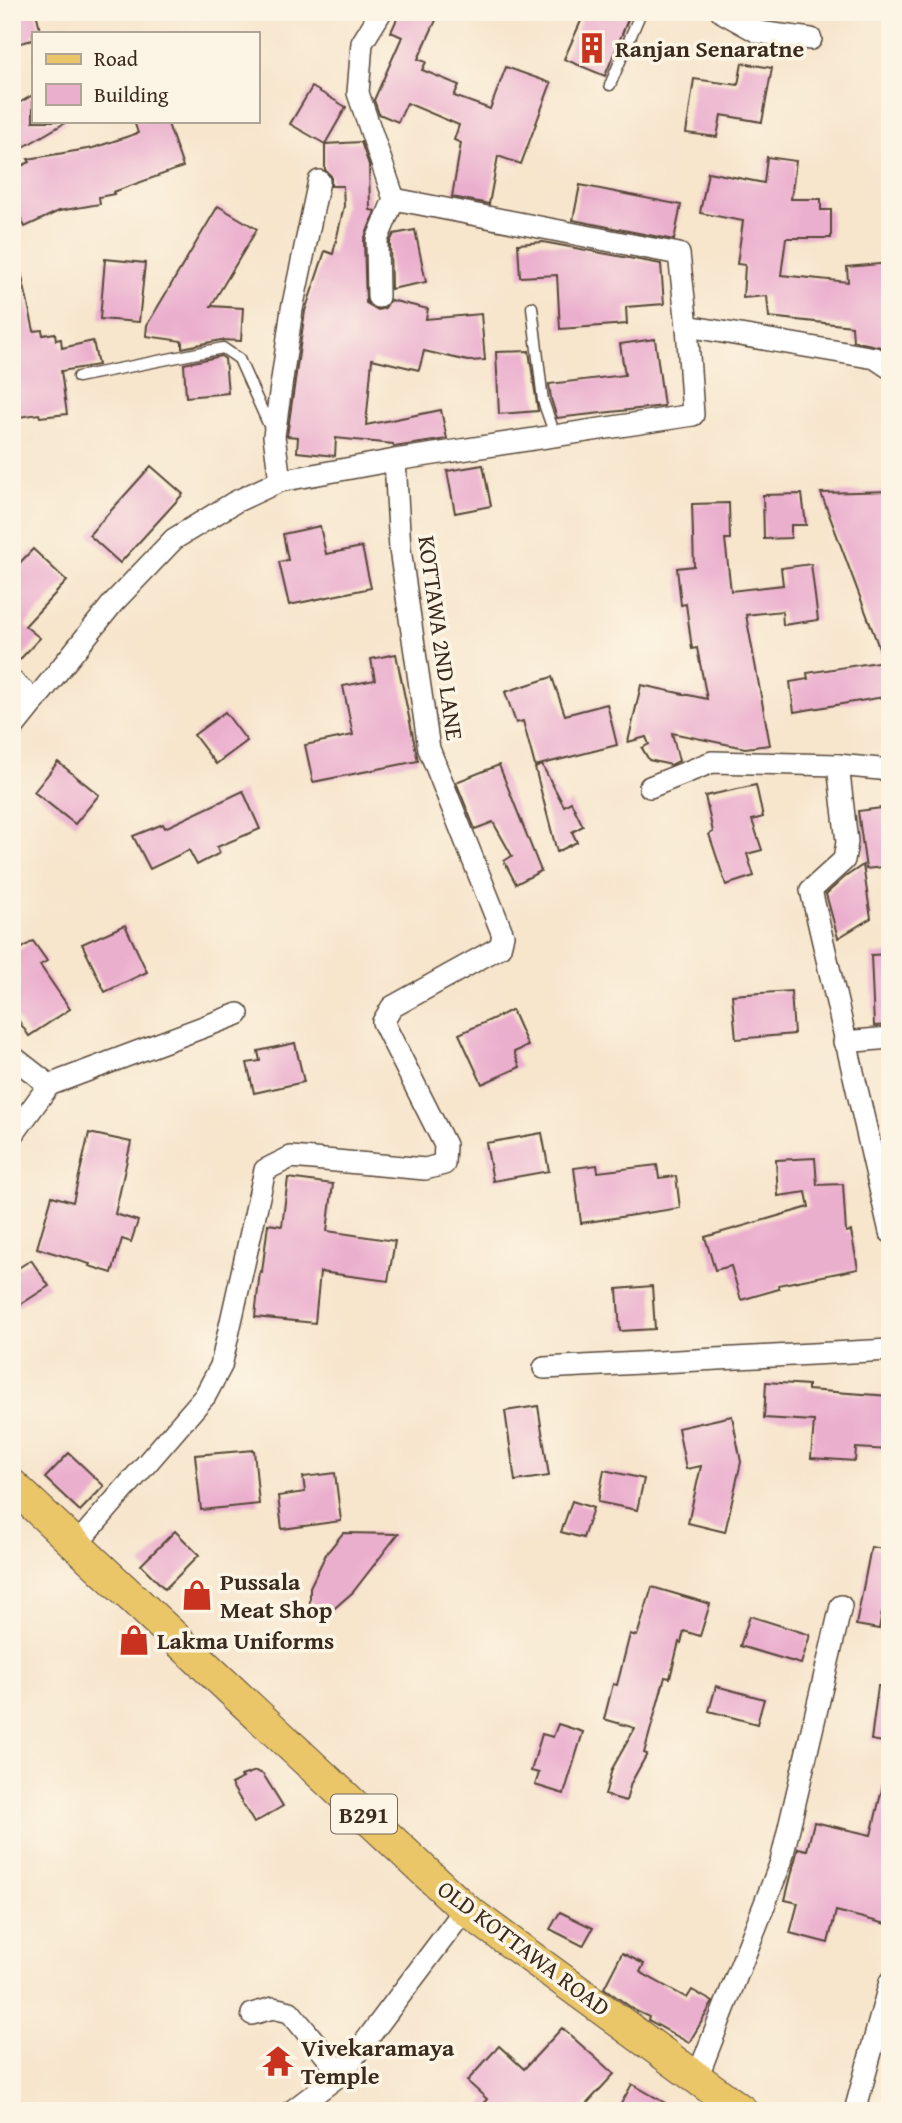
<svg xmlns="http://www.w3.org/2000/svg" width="902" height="2123" viewBox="0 0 902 2123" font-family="'Gentium Book Plus',serif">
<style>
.building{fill:#ebafce}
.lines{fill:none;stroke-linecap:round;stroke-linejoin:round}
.service-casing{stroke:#574638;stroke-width:13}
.minor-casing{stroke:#574638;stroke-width:24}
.primary-casing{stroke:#574638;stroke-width:34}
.service{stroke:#fff;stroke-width:10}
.minor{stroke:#fff;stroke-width:21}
.primary{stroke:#eac669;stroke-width:32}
.labels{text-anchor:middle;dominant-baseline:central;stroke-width:7;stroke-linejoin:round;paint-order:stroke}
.shield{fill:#fcf5e5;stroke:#75675a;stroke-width:2}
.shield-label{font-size:23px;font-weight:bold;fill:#3b2a1e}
.poi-label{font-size:24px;font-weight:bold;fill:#3b2a1e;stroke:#fcf5e5;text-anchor:start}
.street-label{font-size:24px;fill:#3b2a1e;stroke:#fcf5e5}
</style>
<rect width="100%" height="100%" fill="#fcf5e5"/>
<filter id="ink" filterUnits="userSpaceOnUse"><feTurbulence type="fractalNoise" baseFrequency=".0143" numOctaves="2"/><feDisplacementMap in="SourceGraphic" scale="14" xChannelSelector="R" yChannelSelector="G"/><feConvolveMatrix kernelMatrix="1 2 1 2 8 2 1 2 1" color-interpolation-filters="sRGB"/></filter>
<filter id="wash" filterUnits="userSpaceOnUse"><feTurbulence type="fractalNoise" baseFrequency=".00686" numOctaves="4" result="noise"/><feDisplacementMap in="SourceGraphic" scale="28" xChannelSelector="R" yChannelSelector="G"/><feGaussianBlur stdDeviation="1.57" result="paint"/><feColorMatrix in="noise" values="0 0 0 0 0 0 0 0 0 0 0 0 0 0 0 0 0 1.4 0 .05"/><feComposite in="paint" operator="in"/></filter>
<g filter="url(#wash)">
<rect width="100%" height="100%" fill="#f7e5cc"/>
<g id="blocks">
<g class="building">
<polygon points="36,12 41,33 33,33 33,40 12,45 12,17"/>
<polygon points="400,12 423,12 437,18 418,59 426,62 422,70 459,85 454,96 490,109 506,67 551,83 521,164 498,156 489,204 452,197 461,143 454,140 459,125 407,103 398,122 379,114 374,100 402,37 391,32"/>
<polygon points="585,12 631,12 605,76 564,59"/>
<polygon points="742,63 772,68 762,122 721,115 717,137 686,133 694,79 738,85"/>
<polygon points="312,87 346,107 325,144 290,124"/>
<polygon points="33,95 33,121 68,121 22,148 12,132 12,107"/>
<polygon points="134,121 167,121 183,167 113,192 114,194 99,197 100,204 59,211 25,227 12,199 12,170 30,162 28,159 93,148 138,133"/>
<polygon points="361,142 369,165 370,210 375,211 364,240 366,303 378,310 385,308 390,300 428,309 426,319 481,314 485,360 468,361 424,351 419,370 372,359 366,425 441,410 447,439 394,447 393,444 336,438 335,456 297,452 298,437 287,436 305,311 325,251 333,254 344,206 343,186 331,186 331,176 325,170 325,144"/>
<polygon points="767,157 796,161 791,199 821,199 821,210 831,210 831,238 786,238 781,275 848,282 847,267 890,263 890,349 853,341 852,326 769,317 767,296 743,298 745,265 737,264 743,221 700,213 708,172 764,183"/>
<polygon points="580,185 681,205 674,240 573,220"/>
<polygon points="218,206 257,229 211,306 243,308 241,341 221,340 182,348 182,341 146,336 147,325"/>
<polygon points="415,230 426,282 391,289 390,242 394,234"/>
<polygon points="543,242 661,264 664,304 626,307 627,324 560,329 557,275 520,277 518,244"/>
<polygon points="105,259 145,263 139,322 100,319"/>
<polygon points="19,263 34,331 42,330 43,335 55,333 56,340 61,339 62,348 93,341 98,365 61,371 67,414 40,417 39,414 12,418 12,264"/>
<polygon points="655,339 664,406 557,418 551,399 549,384 625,375 620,344"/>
<polygon points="529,351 538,411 499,414 496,352"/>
<polygon points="221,356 225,359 228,393 186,397 184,364"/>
<polygon points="483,465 491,506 455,513 447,471"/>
<polygon points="151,466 183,494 120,563 89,535"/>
<polygon points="890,491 890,696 794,712 790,682 808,679 807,673 884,661 821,493"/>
<polygon points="802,494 806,525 791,525 791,538 764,539 763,495"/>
<polygon points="729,503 730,539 725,539 731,591 783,585 781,568 811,564 818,620 783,625 782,611 746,615 770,745 745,748 672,733 679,761 671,765 649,760 642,748 649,744 646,737 628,742 641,685 707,699 697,648 692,649 686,604 681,605 677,568 694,566 692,504"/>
<polygon points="320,526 326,554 362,547 371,588 289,605 279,562 288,560 283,534"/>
<polygon points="33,549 67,581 25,626 40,638 12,668 12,571"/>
<polygon points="396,654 418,761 313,782 305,745 353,735 343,686 375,680 371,659"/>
<polygon points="552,677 565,715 607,704 617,745 535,766 523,721 516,723 505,692"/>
<polygon points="225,712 247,741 216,764 194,735"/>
<polygon points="58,762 99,795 75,824 34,792"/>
<polygon points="499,765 541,871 516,884 504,861 512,856 493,822 475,829 456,782"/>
<polygon points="542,765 564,806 571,802 583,826 572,832 577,842 557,852 535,768"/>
<polygon points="756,785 763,817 752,820 762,850 747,854 754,876 726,885 709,834 713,832 705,796"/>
<polygon points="243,791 260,829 217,847 220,853 197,865 189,850 150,869 133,836 163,824 165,828"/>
<polygon points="890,807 890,866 866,869 858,811"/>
<polygon points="863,865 871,918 838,938 826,894 845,877"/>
<polygon points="125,925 147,972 105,992 82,944"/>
<polygon points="33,941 47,961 40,965 70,1009 29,1036 12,1011 12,955"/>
<polygon points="890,954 890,1025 874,1026 871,955"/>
<polygon points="791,991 794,1034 736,1039 732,995"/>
<polygon points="512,1010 528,1046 514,1052 520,1067 482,1084 459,1034"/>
<polygon points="295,1043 304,1082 254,1093 247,1063 260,1061 258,1051"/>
<polygon points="89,1133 131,1142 115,1214 138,1221 131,1242 122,1239 112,1273 89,1266 90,1264 37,1248 52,1196 73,1202"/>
<polygon points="542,1133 549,1171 493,1181 486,1143"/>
<polygon points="815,1158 817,1185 843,1184 846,1232 851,1231 858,1269 778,1285 779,1289 741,1300 731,1266 715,1270 705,1237 809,1207 806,1192 778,1196 776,1160"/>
<polygon points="597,1165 598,1172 657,1165 659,1178 676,1176 680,1208 581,1223 574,1168"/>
<polygon points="288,1178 333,1184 327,1231 395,1241 388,1281 320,1272 315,1323 255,1317 260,1271 262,1272 268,1224 282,1226"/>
<polygon points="31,1260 49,1286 12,1310 12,1272"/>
<polygon points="652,1286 655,1329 620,1331 617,1289"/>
<polygon points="766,1382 808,1385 808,1390 890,1396 890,1450 856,1448 855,1461 811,1458 814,1421 764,1418"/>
<polygon points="538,1406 549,1476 515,1481 505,1411"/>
<polygon points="732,1416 741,1462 725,1532 688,1523 701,1466 686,1469 678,1428"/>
<polygon points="254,1450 259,1504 201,1510 195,1455"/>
<polygon points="69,1453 104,1486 80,1511 45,1478"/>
<polygon points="604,1470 644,1479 637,1510 598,1502"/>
<polygon points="335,1473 341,1521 282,1529 278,1496 305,1492 303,1477"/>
<polygon points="572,1501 593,1508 583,1538 561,1532"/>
<polygon points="175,1531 199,1555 165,1589 141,1565"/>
<polygon points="343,1533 398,1534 353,1592 329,1613 310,1604 310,1587 326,1554"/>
<polygon points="871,1547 890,1550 890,1614 882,1613 879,1629 856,1625"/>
<polygon points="652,1587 710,1604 700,1636 684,1631 681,1643 679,1642 670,1678 665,1677 644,1753 647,1754 631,1783 626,1801 605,1795 612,1769 635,1728 604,1719 613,1684 617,1685 630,1634 637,1636"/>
<polygon points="750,1616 810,1635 801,1664 740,1646"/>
<polygon points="716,1686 764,1699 757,1724 709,1711"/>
<polygon points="878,1686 890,1686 890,1743 871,1740"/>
<polygon points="558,1724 583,1732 564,1794 535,1785 539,1773 531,1771 542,1734 553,1737"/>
<polygon points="256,1771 263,1774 283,1806 254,1823 231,1784 243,1778 241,1776"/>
<polygon points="883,1785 890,1786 890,1925 836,1911 828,1943 790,1933 798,1903 785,1900 798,1848 807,1850 814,1822 871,1835"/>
<polygon points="560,1912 593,1928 583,1946 550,1929"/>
<polygon points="622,1953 644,1964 640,1972 687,1998 692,1990 713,2002 689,2043 650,2021 648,2020 649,2017 636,2011 604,1988"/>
<polygon points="562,2028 614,2074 580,2111 477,2111 487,2099 467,2081 499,2046 524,2069"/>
<polygon points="632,2084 679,2111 617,2111"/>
</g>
</g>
</g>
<g filter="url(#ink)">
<use href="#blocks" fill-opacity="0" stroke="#574638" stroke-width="2"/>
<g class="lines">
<defs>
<g id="service">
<polyline points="610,85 641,12"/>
<polyline points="532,307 543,401 555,435"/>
<polyline points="78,377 223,348 239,359 271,430"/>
</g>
<g id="minor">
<polyline points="722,12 758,32 811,39"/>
<polyline points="394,199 679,254 687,326 875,358 890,368"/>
<polyline points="378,297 377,240 394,199 358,93 362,43 381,12"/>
<polyline points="280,481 274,436 292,309 319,181"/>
<polyline points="12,681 35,701"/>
<polyline points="12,729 113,603 174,539 235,502 280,481 395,460 693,415 687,326"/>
<polyline points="838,765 847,842 844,860 811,890 890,1232"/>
<polyline points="650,787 712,762 838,765 890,770"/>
<polyline points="844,1042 890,1038"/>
<polyline points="12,1056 49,1085"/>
<polyline points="49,1085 238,1014"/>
<polyline points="12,1136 49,1085"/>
<polyline points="544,1368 890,1350"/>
<polyline points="77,1544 205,1396 221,1366 265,1170 291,1157 425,1169 444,1164 445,1145 383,1022 392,1007 500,947 503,935 429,749 400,549 395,460"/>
<polyline points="252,2014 273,2008 290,2012 341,2074"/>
<polyline points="697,2078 781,1862 841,1606"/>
<polyline points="292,2111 341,2074 465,1909"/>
<polyline points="855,2111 890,1982"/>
</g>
<polyline id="primary" points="12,1485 465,1909 742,2111"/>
</defs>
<use href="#service" class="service-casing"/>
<use href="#minor" class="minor-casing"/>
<use href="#primary" class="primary-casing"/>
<use href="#service" class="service"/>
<use href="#minor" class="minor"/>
<use href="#primary" class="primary"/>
</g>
</g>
<defs>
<symbol id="building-bare" viewBox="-9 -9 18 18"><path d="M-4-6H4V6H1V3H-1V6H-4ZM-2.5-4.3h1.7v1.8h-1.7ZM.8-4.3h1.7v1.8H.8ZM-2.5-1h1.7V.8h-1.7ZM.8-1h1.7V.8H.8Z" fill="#c8321e" stroke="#fcf5e5" stroke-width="2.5" paint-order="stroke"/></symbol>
<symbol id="shop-bare" viewBox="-9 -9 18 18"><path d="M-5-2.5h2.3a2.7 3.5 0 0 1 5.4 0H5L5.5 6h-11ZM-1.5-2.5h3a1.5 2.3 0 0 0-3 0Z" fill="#c8321e" stroke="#fcf5e5" stroke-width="2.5" paint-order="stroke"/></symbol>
<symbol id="temple-bare" viewBox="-9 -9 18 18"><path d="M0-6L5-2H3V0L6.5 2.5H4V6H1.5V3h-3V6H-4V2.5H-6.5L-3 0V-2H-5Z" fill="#c8321e" stroke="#fcf5e5" stroke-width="2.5" paint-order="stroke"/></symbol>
</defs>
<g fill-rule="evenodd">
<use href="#building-bare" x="570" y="26" width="44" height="44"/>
<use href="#shop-bare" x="175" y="1573" width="44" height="44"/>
<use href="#shop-bare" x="112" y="1618" width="44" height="44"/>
<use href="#temple-bare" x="256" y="2039" width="44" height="44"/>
</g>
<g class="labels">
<rect class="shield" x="331" y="1794.5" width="66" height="39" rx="5"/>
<g class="shield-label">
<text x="364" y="1814">B291</text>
</g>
<g class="poi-label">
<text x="615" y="48">Ranjan Senaratne</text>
<text x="220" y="1581">Pussala<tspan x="220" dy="28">Meat Shop</tspan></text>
<text x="157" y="1640">Lakma Uniforms</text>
<text x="301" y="2047">Vivekaramaya<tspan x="301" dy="28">Temple</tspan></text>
</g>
<g class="street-label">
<text transform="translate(441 638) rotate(82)">KOTTAWA 2ND LANE</text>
<text transform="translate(524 1948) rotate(37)">OLD KOTTAWA ROAD</text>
</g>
</g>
<rect width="902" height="2123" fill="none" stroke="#fcf5e5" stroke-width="42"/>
<rect x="32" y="32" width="228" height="91" fill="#fcf5e5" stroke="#afa495" stroke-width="2"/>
<rect x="46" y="54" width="35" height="10" fill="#eac669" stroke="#afa495" stroke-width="2"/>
<text x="94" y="66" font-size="21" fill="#3b2a1e">Road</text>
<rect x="46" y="84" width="35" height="21" fill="#ebafce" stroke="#afa495" stroke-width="2"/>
<text x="94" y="102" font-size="21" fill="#3b2a1e">Building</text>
</svg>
